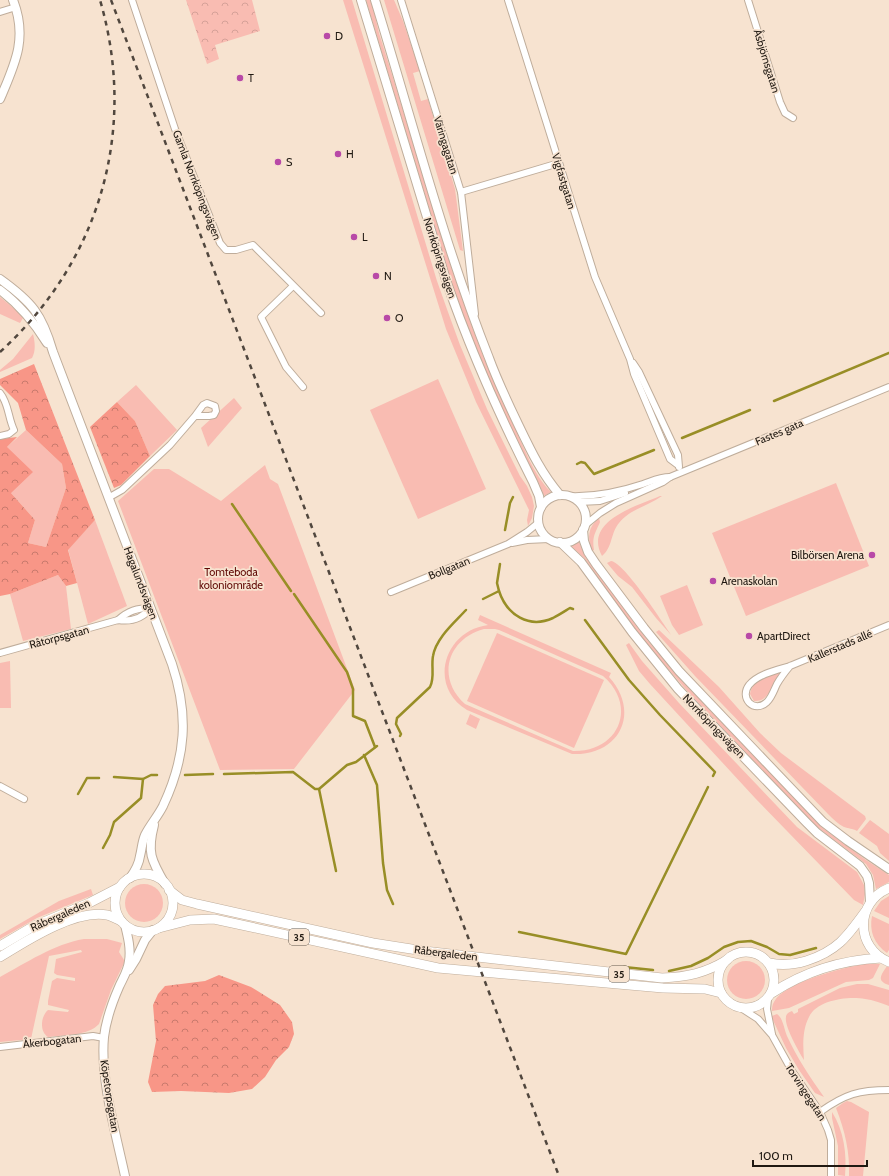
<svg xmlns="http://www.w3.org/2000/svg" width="889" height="1176" viewBox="0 0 889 1176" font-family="Cabin,sans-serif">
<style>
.green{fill:#f9bcb2;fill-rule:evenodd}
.forest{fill:url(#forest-crowns)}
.park{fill:url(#park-crowns)}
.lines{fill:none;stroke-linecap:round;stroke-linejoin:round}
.stream{stroke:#988e26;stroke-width:2.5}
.street-casing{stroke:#bfad9b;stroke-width:8}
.secondary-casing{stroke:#bfad9b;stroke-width:10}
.primary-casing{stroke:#bfad9b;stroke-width:10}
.street{stroke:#fff;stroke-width:6}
.secondary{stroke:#fff;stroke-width:8}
.primary{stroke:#fff;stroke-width:9}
.rail{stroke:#51473e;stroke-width:2.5;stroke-dasharray:5 5;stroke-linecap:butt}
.poi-dot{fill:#b849a7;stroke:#f7e3d0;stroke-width:1.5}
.labels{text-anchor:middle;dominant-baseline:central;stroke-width:3.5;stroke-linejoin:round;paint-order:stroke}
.shield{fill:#f7e3d0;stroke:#60564b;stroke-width:1}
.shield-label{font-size:10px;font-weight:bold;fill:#201912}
.poi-label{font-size:11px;fill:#201912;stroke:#f7e3d0;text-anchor:start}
.street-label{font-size:11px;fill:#201912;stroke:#f7e3d0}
.park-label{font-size:11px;fill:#5f0703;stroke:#f7e3d0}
</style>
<defs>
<pattern id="forest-crowns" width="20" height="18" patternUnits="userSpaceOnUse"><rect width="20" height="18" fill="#f89687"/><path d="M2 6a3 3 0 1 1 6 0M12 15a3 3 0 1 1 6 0" fill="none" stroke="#c87a6d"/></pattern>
<pattern id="park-crowns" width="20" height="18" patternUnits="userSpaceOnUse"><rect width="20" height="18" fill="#f9bcb2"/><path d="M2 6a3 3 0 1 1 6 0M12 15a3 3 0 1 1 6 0" fill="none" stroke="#d5a198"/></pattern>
</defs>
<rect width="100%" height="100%" fill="#f7e3d0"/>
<g class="green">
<polygon points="343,0 352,0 437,281 448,312 460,345 487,409 520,476 527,486 532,497 534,506 532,518 528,526 527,520 529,510 476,402 446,329"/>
<path d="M366 0H371L372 3 379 33C396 87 412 140 429 194 453 273 477 350 513 424 523 445 534 476 551 492L544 496 540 486 498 401 479 356 456 297Z"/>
<polygon points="384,0 394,0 403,21 420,71 413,73 421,101 428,99 455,189 463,251 460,250"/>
<polygon points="0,297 16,310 23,318 20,323 0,314"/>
<path d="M33 334C35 342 36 351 32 358L0 372V370L13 359Z"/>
<polygon points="438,379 486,489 418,519 370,410"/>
<polygon points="136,385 177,430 150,456 135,421 117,402"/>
<polygon points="234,398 242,408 208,447 201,428"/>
<polygon points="26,430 62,464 66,488 46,547 28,543 35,520 11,493 7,447"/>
<polygon points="265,465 270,479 278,484 355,690 294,769 220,770 118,501 154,469 169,469 221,501"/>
<polygon points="836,483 869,566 746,616 712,533"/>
<path d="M660 496H662C648 506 630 509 619 523 610 534 613 547 602 556 583 521 637 506 660 496Z"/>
<path d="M599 518 600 522C595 534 592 536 594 550L592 551C587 537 588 527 599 518Z"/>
<polygon points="95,520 127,606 88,624 68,549"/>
<polygon points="579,542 586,558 619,602 647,640 691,690 824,829 866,860 889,875 889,882 876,889 873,875 866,864 816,826 689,693 644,641 624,615 585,559 571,546"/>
<path d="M611 561C625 563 662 622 672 636L656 618 632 587 618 576 607 563Z"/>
<polygon points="58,575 66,586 71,629 23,641 10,594"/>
<polygon points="687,585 703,625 679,635 672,625 660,596"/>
<path d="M480 615 611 673 609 677C641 712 620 756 572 754L467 710C428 687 443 631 488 625L478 620ZM484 629H495L499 630 603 676C638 706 619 752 573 751L465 704C436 678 447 639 484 629Z"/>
<path d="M659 630 719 687 760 733 781 753 865 816 866 819 857 831C852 828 849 829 844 827 838 824 833 819 828 814L695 676 656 632Z"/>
<polygon points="497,633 604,680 574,748 467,701"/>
<polygon points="629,643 642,661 679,703 797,827 857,872 864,885 865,894 863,905 854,900 755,798 650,684 639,671 626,645"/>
<polygon points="10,661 11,708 0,708 0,663"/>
<path d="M783 670C773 678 771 703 754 701L750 694C752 679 770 675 783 670Z"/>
<polygon points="470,714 480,719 476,729 466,724"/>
<polygon points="870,820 889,834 889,861 880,853 877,846 859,833"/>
<circle cx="144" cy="903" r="19"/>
<polygon points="91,889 93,895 37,918 0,939 0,935 59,901"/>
<polygon points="889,896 889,918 874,911 881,901"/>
<path d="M872 916 889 924V950L887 953C874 944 869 931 872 916Z"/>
<path d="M84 939H107L122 943 119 952 124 960V963L111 990 99 1024C88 1036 64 1035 48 1037 39 1031 41 1016 48 1010L68 1012 69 1010 48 1005V1001L52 981 57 978 75 981V978L57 975 54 973 56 959 82 952 81 950 49 956 31 1039 0 1042V977C26 963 54 944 84 939Z"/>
<circle cx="746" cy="980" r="19"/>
<path d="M864 964H880L873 978 869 980 846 982 789 1008 772 1011C772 1008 772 1005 774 1002 784 982 843 968 864 964Z"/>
<path d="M887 966 889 967V985C876 981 881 975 887 966Z"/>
<path d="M857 984H868L889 990V1006C881 1003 873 1000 865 999 848 996 817 1000 809 1017 802 1030 803 1046 804 1060 799 1052 784 1026 786 1017 786 1014 789 1012 792 1011L794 1014 798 1012V1009L840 988Z"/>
<path d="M777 1014C783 1018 784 1029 787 1036 797 1058 810 1077 824 1097L815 1093 799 1070 786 1048 772 1018V1016Z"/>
<path d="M847 1101 851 1102 869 1112 863 1176H849C850 1152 845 1131 836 1108L843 1103Z"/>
<path d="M832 1112C844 1131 847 1154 845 1176L838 1175V1146L832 1118Z"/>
</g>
<g class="forest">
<polygon points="34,364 95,520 68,550 77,583 66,586 58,575 10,594 0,596 0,439 17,437 7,447 33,472 11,493 35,520 28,543 46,547 66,488 62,464 26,430 18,403 0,385 0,379"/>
<polygon points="117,402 135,421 150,456 121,485 114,488 90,427"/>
<polygon points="219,975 251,987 280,1005 292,1022 294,1034 289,1047 276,1060 265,1077 252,1089 229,1093 181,1091 152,1092 148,1082 156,1041 153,1005 158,994 165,986 205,981"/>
</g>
<polygon class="park" points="186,0 252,0 260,31 215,45 219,59 207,64"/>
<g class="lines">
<g class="stream">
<polyline points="774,401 889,353"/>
<polyline points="682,438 750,410"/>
<polyline points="577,464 581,462 585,463 594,474 654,450"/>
<polyline points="232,504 291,591"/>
<polyline points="505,530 510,503 513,497"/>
<path d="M499 591C507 615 529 629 553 618 559 615 565 611 570 608L573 609"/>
<polyline points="294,594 347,672 353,689 353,716 365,721 375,747"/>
<polyline points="483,599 499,591 497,583 500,564"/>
<polyline points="585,620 629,680 660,715 715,772 713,776"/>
<path d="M400 736 401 734 396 724 397 718 430 687C435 678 431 666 433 656 436 638 454 623 466 610"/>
<polyline points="364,755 377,785 383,863 387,890 393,904"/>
<polyline points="224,774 293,772 315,789 319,789 347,765 356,762 377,746"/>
<polyline points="185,775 213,774"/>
<polyline points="114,777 143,779 151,775 157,775"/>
<polyline points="319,789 336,871"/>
<polyline points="78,794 87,778 99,778"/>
<polyline points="103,848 110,835 114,822 141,798 143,779"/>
<polyline points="519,932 626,954 708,787"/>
<polyline points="624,967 653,970"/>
<polyline points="669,971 691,966 708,958 724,947 738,942 751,941 767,947 779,954 790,955 816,948"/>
</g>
<defs>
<g id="street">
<polyline points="132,0 175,129 220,243 226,250 236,250 253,245 321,313"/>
<polyline points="401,0 461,192 475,314"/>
<polyline points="508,0 595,277 630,359 634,374 670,459 678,465"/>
<polyline points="748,0 780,102 785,113 793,118"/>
<polyline points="0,12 16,7"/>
<polyline points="461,192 559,163"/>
<polyline points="293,286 261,317 286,367 303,387"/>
<polyline points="633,363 639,372 678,455 679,467"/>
<path d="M0 393C9 404 8 418 14 430L9 434 0 436"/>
<path d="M569 496C594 497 619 492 643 484 652 481 659 477 670 477"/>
<polyline points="108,498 122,490 170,445 195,416 209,416 214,415 216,411 215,406 207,403 203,405 195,416"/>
<polyline points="579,502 600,501 625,493"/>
<polyline points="584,526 600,513 616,503 663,482 670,477 889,387"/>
<polyline points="512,543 527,540 549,539"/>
<polyline points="391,592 508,544 527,532 538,523"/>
<path d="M118 620C128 611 137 608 151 608"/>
<path d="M0 653 118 620C131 622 142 619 151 608"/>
<path d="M790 666C785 672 781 677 777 684 774 690 772 697 767 702 754 714 739 698 749 685 758 674 777 670 790 666L889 625"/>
<polyline points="0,786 24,799"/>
<polyline points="768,999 767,1009 772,1034"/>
<polyline points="741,1008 758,1019 772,1035 792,1071 820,1112 828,1130 831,1140 831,1176"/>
<polyline points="0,1047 93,1036 104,1038"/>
<path d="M820 1112C845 1094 859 1090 889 1090"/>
</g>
<g id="secondary">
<path d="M361 0 447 283C471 352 500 417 533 482L539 496 541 507"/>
<path d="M375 0C412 120 443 242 489 358 497 380 507 401 517 422 530 449 541 473 560 495"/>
<path d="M0 99C15 64 28 38 13 0"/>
<path d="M0 279C32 302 42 314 53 352L172 664C189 715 186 757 163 806 158 816 150 825 145 835 142 842 142 848 140 856 139 864 135 871 130 878"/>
<path d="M0 290C20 305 34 322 47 343"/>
<circle cx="562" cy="519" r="24"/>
<polyline points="583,530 584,541 588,552 596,564 644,628 679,671 823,822 848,841 889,869"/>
<polyline points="560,542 581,562 632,632 678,689 806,822 817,833 860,866 867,876 869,883 870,902"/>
<path d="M154 825C147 852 151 860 165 884"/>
<polyline points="129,970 136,959 145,940 153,930"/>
<path d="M125 1176C116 1134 100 1079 104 1037 106 1020 112 1003 119 987 123 978 128 971 129 961 131 949 128 937 125 925"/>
</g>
<g id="primary">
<circle cx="144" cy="903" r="29"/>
<path d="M889 888C855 902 855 948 889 962"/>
<path d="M169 890 182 900 197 904 373 943 424 951 662 978C688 977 705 973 727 960"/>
<polyline points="159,928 190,920 214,919 438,968 663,988 705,989 721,993"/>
<polyline points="0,946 34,926 89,903 120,887"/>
<circle cx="746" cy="980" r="28"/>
<path d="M0 957C26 941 75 909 107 915 112 916 117 919 121 921"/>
<path d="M769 963C783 966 793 965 806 961 837 951 847 937 865 912"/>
<path d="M772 993C804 972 842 960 881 958"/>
</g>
</defs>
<use href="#street" class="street-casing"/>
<use href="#secondary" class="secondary-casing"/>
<use href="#primary" class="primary-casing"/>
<use href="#street" class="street"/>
<use href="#secondary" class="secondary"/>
<use href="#primary" class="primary"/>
<g class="rail">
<polyline points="111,0 559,1176"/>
<path d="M0 352C100 261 138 130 100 0"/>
</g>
</g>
<g class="poi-dot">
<circle cx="327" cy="36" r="4"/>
<circle cx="240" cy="78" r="4"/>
<circle cx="338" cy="154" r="4"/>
<circle cx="278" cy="162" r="4"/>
<circle cx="354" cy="237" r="4"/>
<circle cx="376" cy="276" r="4"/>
<circle cx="387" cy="318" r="4"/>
<circle cx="872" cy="555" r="4"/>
<circle cx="713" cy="581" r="4"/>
<circle cx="749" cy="636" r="4"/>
</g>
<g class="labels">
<g class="shield">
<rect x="289" y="929" width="20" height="16" rx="3"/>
<rect x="609" y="966" width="20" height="16" rx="3"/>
</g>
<g class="shield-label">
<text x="299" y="937">35</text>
<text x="619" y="974">35</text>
</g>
<g class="poi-label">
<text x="335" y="36">D</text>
<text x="248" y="78">T</text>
<text x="346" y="154">H</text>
<text x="286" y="162">S</text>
<text x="362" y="237">L</text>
<text x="384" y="276">N</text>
<text x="395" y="318">O</text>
<text x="864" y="555" text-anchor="end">Bilbörsen Arena</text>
<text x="721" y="581">Arenaskolan</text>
<text x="757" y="636">ApartDirect</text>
</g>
<g class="street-label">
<text transform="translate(767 61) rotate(73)">Åsbjörnsgatan</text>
<text transform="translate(446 145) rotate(73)">Väringagatan</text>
<text transform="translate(564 181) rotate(73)">Vigfastgatan</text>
<text transform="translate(197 185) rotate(69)">Gamla Norrköpingsvägen</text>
<text transform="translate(440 258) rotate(72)">Norrköpingsvägen</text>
<text transform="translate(779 432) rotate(-23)">Fastes gata</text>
<text transform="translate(449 568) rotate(-22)">Bollgatan</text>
<text transform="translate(141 583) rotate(69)">Hagalundsvägen</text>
<text transform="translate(59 637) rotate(-15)">Råtorpsgatan</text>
<text transform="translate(840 646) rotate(-23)">Kallerstads allé</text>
<text transform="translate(714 726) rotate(46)">Norrköpingsvägen</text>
<text transform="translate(60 915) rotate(-24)">Råbergaleden</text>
<text transform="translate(446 953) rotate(7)">Råbergaleden</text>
<text transform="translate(52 1041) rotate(-6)">Åkerbogatan</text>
<text transform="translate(806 1092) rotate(57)">Torvingegatan</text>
<text transform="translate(110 1096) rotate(81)">Köpetorpsgatan</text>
</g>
<g class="park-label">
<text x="231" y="572">Tomteboda<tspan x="231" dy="13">koloniområde</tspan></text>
</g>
</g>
<path d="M753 1160v6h114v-6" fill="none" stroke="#201912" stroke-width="2"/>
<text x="759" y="1160" font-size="12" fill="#201912" stroke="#f7e3d0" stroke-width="3" paint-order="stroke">100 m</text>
</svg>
